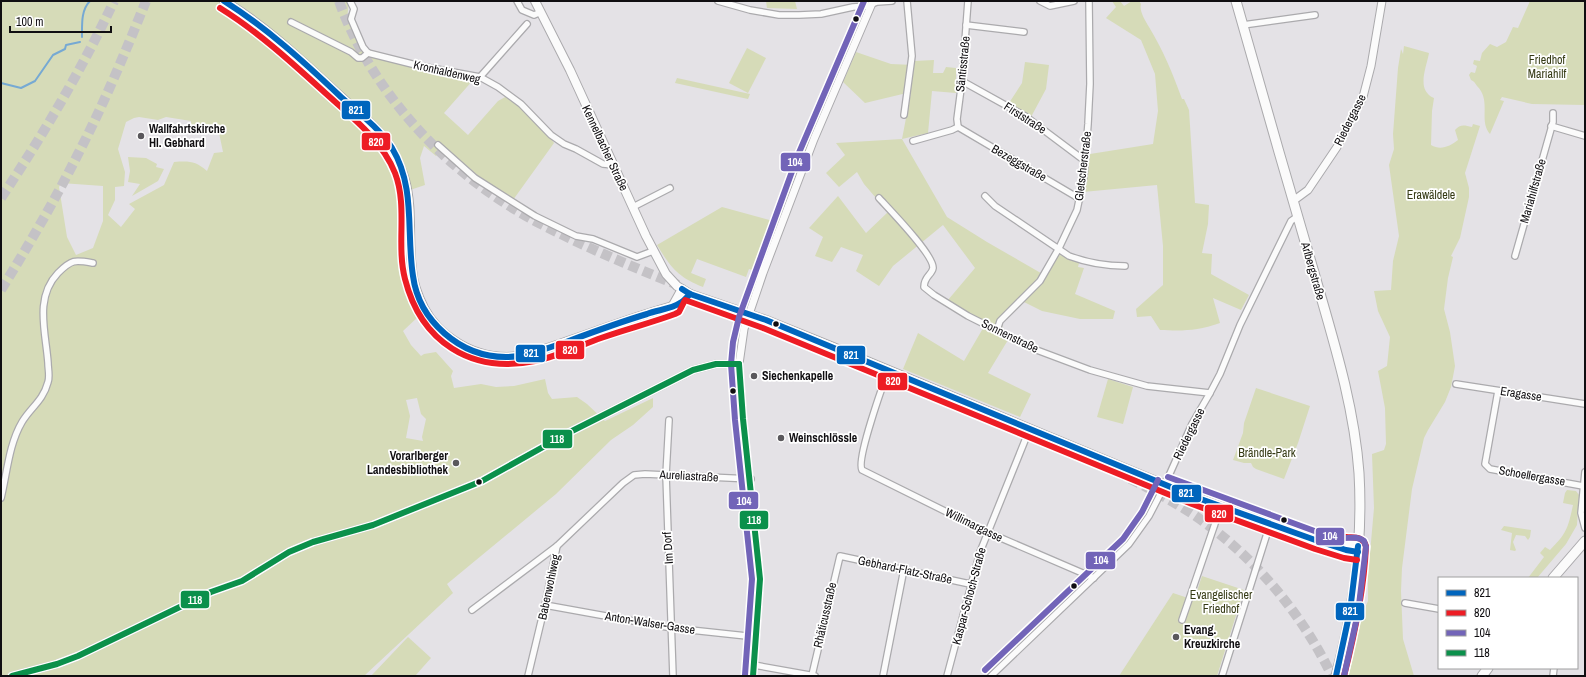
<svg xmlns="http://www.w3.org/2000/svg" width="1586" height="677" viewBox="0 0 1586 677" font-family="'Archivo Narrow',sans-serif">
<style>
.green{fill:#d6dbb8;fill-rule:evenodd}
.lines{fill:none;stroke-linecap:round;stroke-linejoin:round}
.stream{stroke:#76a9d3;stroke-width:2}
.motorway-tunnel{stroke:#c4c2c6;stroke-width:10;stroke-dasharray:10 5;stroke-linecap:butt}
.minor-casing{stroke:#abaaad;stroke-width:8}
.tertiary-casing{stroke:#abaaad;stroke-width:9}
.secondary-casing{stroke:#abaaad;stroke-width:10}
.primary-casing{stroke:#abaaad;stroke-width:11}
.minor{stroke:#fbfbfb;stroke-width:5.5}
.tertiary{stroke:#fbfbfb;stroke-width:7}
.secondary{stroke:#fbfbfb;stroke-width:8}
.primary{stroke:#fbfbfb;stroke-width:9}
.bus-1-casing{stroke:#fff;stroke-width:9}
.bus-2-casing{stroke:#fff;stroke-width:9}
.bus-3-casing{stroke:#fff;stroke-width:9}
.bus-4-casing{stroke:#fff;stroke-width:9}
.bus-1{stroke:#0065bd;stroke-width:6}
.bus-2{stroke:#ed1c24;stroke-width:6}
.bus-3{stroke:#7264b8;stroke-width:6}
.bus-4{stroke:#0b904b;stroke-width:6}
.bus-dot{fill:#100e11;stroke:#fff;stroke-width:1.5}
.poi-dot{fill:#5a585c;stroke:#fff;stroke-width:1.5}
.labels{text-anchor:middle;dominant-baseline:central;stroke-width:3.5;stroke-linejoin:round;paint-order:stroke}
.park-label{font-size:12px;fill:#353a14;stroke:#fff}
.street-label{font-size:12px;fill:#100e11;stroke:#fff}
.poi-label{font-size:12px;font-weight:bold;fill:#100e11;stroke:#fff;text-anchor:start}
.line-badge{stroke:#fff;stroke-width:1.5}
.badge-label{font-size:11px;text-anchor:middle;font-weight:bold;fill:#fff}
</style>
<rect width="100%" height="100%" fill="#e4e2e6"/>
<g class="green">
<path d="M1 1H347C350 10 346 14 348 20 352 33 360 48 368 58L377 57 474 79 444 113 468 135 498 101 507 96 545 130 554 143 513 200 482 179 445 147 436 156 424 146 420 158 425 185 404 192C405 232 401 278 420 315L403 331 411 345 421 356 424 354 436 352 453 371 451 376 454 388 481 384 496 387 514 386 545 379 548 393 552 399 577 397 587 404 605 421 653 398V407L633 425 611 440 556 494 447 584 453 593 364 676H1ZM139 117 158 120 166 117 191 121V130L202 134 212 126 218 128 223 152 214 153 207 171C195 161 190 161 174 162L164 185 129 204 135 209 121 227 108 215 115 200V187L124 186 125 172 118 149 126 122 134 118ZM61 183 103 186V221L93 248 76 255 67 237 59 187ZM417 398 421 414 426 419 422 437 423 441 406 438 410 416 406 400Z"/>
<polygon points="766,1 795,1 797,9 767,8"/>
<path d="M1112 1H1120L1124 6 1132 1H1139L1141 4C1139 11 1145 20 1149 27 1163 50 1173 74 1182 99H1184L1189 110 1195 203 1209 205 1208 224 1202 253 1212 254 1211 274 1249 295 1241 310 1213 298 1220 323C1197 331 1183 331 1160 330L1151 316 1137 317 1136 309 1163 285V246L1157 185 1083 192 1087 177 1090 154 1153 144 1158 111 1155 74 1141 40 1106 18 1116 7Z"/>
<path d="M1530 1H1585V105L1532 104 1502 97 1500 100 1504 101 1490 134C1478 120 1492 101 1477 86 1475 83 1474 81 1471 80L1469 75 1471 72 1475 73 1477 66 1473 64 1474 60 1480 61 1482 53 1490 44 1497 47 1506 42 1513 27 1518 28Z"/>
<path d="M1404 46 1429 53C1426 69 1416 90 1434 98L1432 111 1431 145C1441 151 1450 146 1458 140L1455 130C1460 124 1464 125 1472 127L1473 124 1480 126 1465 173 1469 188V197L1460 238 1451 256 1453 257 1448 278 1444 309 1450 332 1455 366 1451 387 1445 402 1428 430 1424 438 1412 489 1402 568 1401 591 1403 639 1414 676H1346L1363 612 1368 601V576L1374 508 1372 454 1384 450 1386 444 1385 408 1378 371 1387 366 1390 337 1378 311 1374 291 1391 290 1393 261 1399 236 1389 165 1394 149 1393 134 1398 68 1401 49 1403 54Z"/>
<polygon points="747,48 766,58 748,93 729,83"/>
<polygon points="856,52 891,64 914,65 914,61 934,60 933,73 943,73 946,67 956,68 956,93 932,91 928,133 902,139 947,217 987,242 1046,276 1057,257 1060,255 1079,263 1078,267 1084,268 1075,294 1115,311 1113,319 1080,319 1042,311 1024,302 1003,322 1002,329 1011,335 988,373 1031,394 1020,417 903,369 918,333 964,361 986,323 948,300 975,268 943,225 893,266 879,286 856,271 863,255 841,247 832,262 815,256 823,237 809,228 838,196 866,233 888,212 864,184 857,172 839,187 826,173 845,155 836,143 902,139 911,92 865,103 843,82"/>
<polygon points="1025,62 1049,65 1046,89 1031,117 1009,103 1022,83"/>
<polygon points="677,78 750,94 748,99 675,83"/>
<polygon points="128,157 146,158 157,164 156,167 164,169 158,181 132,196 140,184 128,182 130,171"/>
<path d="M722 207 777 222 759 272 749 269 746 277 697 259 691 273 706 279 703 287C678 277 671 268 657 245Z"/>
<polygon points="1108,379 1133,387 1123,424 1097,417"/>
<polygon points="1256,388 1310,406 1298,443 1284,479 1256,469 1253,467 1251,463 1244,463 1233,460 1243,433 1244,423"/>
<path d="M1567 490 1576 491 1579 495 1577 525 1566 544 1537 578H1528L1544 557 1540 553 1545 547 1550 550C1567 533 1568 528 1573 505L1563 503 1565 493Z"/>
<polygon points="1504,526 1531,530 1530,537 1528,540 1525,536 1516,535 1513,542 1516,550 1515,551 1510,550 1512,533 1501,530"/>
<polygon points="1202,576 1244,590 1217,676 1119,676 1173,593 1194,600"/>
<polygon points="408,637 431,658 415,676 371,676"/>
</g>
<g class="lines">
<g class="stream">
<path d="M82 37C82 24 81 10 90 1"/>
<polyline points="1,83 21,88 35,81 53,55 65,49 66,45 80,42"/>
</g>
<g class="motorway-tunnel">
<path d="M339 1C373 95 449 175 537 222 583 246 630 266 678 285"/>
<path d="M1 198C43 135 82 69 114 1"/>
<path d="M1 290C28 246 54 202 77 156 103 106 125 53 146 1"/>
<path d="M1049 440C1098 463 1148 485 1194 515 1253 555 1301 612 1332 676"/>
</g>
<defs>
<g id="minor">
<polyline points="350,1 354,9 351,19 363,47 368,53"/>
<polyline points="517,1 522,10 534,15 541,12"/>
<polyline points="718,1 750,10 779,15 799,15 821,14 853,7 867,6 877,2 892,1"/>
<polyline points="1040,1 1050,6 1074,1"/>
<polyline points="291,22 351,52 358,58 362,58 368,53"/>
<polyline points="966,25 1024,32"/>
<polyline points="1243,25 1315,15"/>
<polyline points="368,53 420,66 480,77 498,87 521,104 551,135 564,144 576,149 603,164 613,165"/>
<polyline points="480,77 527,24"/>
<polyline points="962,81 1025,116 1081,158 1085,159"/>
<polyline points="904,115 912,56 907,1"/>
<polyline points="1551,126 1585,136"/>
<polyline points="958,127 1080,199"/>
<polyline points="958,127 957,119 962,81 968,1"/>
<polyline points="913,141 952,130 958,127"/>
<polyline points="438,145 475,178 535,216 576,236 593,239 637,257 653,251"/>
<path d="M985 196 995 206 1069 256C1088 263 1105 266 1125 266"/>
<path d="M879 198C889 209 934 255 933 268 932 275 924 276 924 287L934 295 968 316 1034 349 1090 370 1147 386 1210 393"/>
<polyline points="633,207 670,188"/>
<polyline points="1515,256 1553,122 1553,113"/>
<polyline points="997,330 1000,321 1040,281 1059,248 1077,210 1084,176 1088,124 1090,84 1089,1"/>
<polyline points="739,364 743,419 760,579 753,676"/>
<path d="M889 370C883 384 856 460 862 470L987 532 1094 578"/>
<polyline points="1456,384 1585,404"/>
<polyline points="1498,391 1485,464 1490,469 1583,486"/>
<polyline points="669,420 666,475 673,676"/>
<polyline points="1585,472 1581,513 1585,528"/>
<path d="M1 498C7 473 9 444 22 422 31 407 43 401 48 382 50 376 48 369 48 363 46 333 34 298 58 273 72 259 75 260 93 263"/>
<polyline points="1405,603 1439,609"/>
<polyline points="545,605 672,628 756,637"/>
<polyline points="472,610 557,546"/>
<polyline points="1182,620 1221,506"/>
<polyline points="754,665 815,676"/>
<polyline points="812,675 840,556 970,584"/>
<polyline points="528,676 545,605 557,546 623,483 634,475 645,474 751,479"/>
<polyline points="883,676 904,569"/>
<polyline points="947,676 980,552 1030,428"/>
<polyline points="991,676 1129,544 1149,516 1163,489 1192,424 1210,393 1220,374 1240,325 1291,221 1298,216"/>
<polyline points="1222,676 1270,524"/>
<polyline points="1553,676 1554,668"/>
</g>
<g id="tertiary">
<polyline points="1293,201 1308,190 1337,147 1363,97 1371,66 1382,1"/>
<polyline points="12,676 57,664 78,656 211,592 242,581 289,552 313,542 373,525 482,481 570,432 693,370 716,364 739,364 744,329 763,273 814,139 873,1"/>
</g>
<g id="secondary">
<path d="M224 1C266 26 302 61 338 94 356 111 379 128 392 149 397 159 402 169 405 180 413 209 408 240 412 270 413 284 418 296 424 308 431 321 441 332 453 340 469 351 488 357 507 357 529 356 550 347 571 340 606 328 641 314 677 305L681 303 690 294"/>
<polyline points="535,1 570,70 646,236 666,274 677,286 690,294 766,320 833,347 1195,497 1318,541 1340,547 1346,550 1358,552"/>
<polyline points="672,307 682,289"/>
<polyline points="1340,547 1347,545 1358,546"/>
</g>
<g id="primary">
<path d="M1236 1C1261 90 1287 180 1313 269 1332 336 1354 403 1359 473 1363 542 1354 609 1336 676"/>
<polyline points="1553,578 1585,541"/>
<polyline points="1482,676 1488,668"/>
</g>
</defs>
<use href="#minor" class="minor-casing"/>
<use href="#tertiary" class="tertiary-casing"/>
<use href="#secondary" class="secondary-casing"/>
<use href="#primary" class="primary-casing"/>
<use href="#minor" class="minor"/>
<use href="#tertiary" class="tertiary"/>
<use href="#secondary" class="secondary"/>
<use href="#primary" class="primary"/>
<defs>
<g id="bus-1">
<path d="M224 1C267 28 304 62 341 97 359 113 379 128 392 148 416 188 406 232 413 276 419 321 460 357 506 357 527 357 547 348 566 342 593 332 620 322 647 314 657 310 671 309 680 303 684 301 687 297 690 294"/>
<polyline points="682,289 690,294 766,320 1195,497 1318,541 1346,550 1358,552"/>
<polyline points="1336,676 1350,611 1358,546"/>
</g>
<g id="bus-2">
<path d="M220 8C257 31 289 60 322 90 348 114 381 138 395 173 408 207 396 244 405 279 421 342 471 374 535 361 558 356 579 346 601 338 626 329 651 323 675 314L679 312 685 300 763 328 1192 504 1315 549 1344 558 1357 560"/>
<path d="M1344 676C1355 633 1364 590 1366 546 1363 536 1354 538 1346 537"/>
</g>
<g id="bus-3">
<path d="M1168 477 1320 533C1326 535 1333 538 1339 538 1348 539 1356 535 1364 541L1366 547 1358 613 1344 676"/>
<polyline points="985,670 1123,539 1142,512 1158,480"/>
<polyline points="745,675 752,579 735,420 731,364 733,342 739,317 798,155 864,1"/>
</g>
<g id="bus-4">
<polyline points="739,364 743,419 760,579 753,676"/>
<polyline points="12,676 57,664 78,656 211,592 242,581 289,552 313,542 373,525 482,481 570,432 693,370 716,364 739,364"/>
</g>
</defs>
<use href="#bus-1" class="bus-1-casing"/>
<use href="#bus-2" class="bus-2-casing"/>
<use href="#bus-3" class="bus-3-casing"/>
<use href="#bus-4" class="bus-4-casing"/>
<use href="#bus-1" class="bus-1"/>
<use href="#bus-2" class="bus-2"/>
<use href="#bus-3" class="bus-3"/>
<use href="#bus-4" class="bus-4"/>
</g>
<g class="bus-dot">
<circle cx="856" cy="19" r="3.5"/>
<circle cx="776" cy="324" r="3.5"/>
<circle cx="733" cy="391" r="3.5"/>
<circle cx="479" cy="482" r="3.5"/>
<circle cx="1284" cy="520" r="3.5"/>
<circle cx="1074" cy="586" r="3.5"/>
</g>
<g class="poi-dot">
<circle cx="141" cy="136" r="4"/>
<circle cx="754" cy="376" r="4"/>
<circle cx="781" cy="438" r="4"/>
<circle cx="456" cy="463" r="4"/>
<circle cx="1176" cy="637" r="4"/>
</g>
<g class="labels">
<g class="park-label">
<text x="1547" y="60">Friedhof<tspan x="1547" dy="14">Mariahilf</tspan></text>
<text x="1431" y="195">Erawäldele</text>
<text x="1267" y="453">Brändle-Park</text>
<text x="1221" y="595">Evangelischer<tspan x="1221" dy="14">Friedhof</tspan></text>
</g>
<g class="street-label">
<text transform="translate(963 64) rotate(-84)">Säntisstraße</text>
<text transform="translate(447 72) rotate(13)">Kronhaldenweg</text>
<text transform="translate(1025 118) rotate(33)">Firststraße</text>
<text transform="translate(1350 120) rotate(-63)">Riedergasse</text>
<text transform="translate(605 148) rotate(65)">Kennelbacher Straße</text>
<text transform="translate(1019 163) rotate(30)">Bezeggstraße</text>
<text transform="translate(1083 166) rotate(-83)">Gletscherstraße</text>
<text transform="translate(1533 191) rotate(-74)">Mariahilfstraße</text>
<text transform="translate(1313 271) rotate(74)">Arlbergstraße</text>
<text transform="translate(1010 336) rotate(26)">Sonnenstraße</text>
<text transform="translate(1521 394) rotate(9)">Eragasse</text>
<text transform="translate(1189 434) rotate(-64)">Riedergasse</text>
<text transform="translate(689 476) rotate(3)">Aureliastraße</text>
<text transform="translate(1532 476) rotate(10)">Schoellergasse</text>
<text transform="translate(974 525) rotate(26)">Willimargasse</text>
<text transform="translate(668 548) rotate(-94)">Im Dorf</text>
<text transform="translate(905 570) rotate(12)">Gebhard-Flatz-Straße</text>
<text transform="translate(549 587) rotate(-78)">Babenwohlweg</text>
<text transform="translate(969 596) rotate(-75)">Kaspar-Schoch-Straße</text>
<text transform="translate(825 615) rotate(-77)">Rhäticusstraße</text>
<text transform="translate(650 623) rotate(9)">Anton-Walser-Gasse</text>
</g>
<g class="poi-label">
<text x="149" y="129">Wallfahrtskirche<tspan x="149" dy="14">Hl. Gebhard</tspan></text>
<text x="762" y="376">Siechenkapelle</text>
<text x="789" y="438">Weinschlössle</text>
<text x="448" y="456" text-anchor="end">Vorarlberger<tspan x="448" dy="14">Landesbibliothek</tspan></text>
<text x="1184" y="630">Evang.<tspan x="1184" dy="14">Kreuzkirche</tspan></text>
</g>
</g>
<g class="line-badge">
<rect x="341" y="100" width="30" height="20" rx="4" fill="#0065bd"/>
<rect x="361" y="132" width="30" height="19" rx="4" fill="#ed1c24"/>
<rect x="780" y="152" width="31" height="20" rx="4" fill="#7264b8"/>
<rect x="555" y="340" width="30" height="20" rx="4" fill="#ed1c24"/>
<rect x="515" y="344" width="31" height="19" rx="4" fill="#0065bd"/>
<rect x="836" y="345" width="30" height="20" rx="4" fill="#0065bd"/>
<rect x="877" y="372" width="31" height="19" rx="4" fill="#ed1c24"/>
<rect x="542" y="429" width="31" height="20" rx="4" fill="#0b904b"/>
<rect x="1171" y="484" width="31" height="19" rx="4" fill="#0065bd"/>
<rect x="728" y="491" width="31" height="19" rx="4" fill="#7264b8"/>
<rect x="1204" y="504" width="30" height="19" rx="4" fill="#ed1c24"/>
<rect x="739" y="510" width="30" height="20" rx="4" fill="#0b904b"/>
<rect x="1315" y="527" width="30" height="19" rx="4" fill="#7264b8"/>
<rect x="1085" y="551" width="31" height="19" rx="4" fill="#7264b8"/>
<rect x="180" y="590" width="30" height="19" rx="4" fill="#0b904b"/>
<rect x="1335" y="602" width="30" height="19" rx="4" fill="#0065bd"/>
</g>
<g class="badge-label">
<text x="356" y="114">821</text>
<text x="376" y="146">820</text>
<text x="795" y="166">104</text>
<text x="570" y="354">820</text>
<text x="531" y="357">821</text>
<text x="851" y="359">821</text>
<text x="893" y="385">820</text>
<text x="557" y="443">118</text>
<text x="1186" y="497">821</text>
<text x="744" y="505">104</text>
<text x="1219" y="518">820</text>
<text x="754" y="524">118</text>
<text x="1330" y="540">104</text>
<text x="1101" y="564">104</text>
<text x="195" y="604">118</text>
<text x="1350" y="615">821</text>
</g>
<rect width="1586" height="677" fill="none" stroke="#100e11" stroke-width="4"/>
<rect x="1438" y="577" width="140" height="92" fill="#ffffff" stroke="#9f9fa0"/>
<rect x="1446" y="590" width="20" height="6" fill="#0065bd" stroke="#9f9fa0"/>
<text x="1474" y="597" font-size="12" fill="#100e11">821</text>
<rect x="1446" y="610" width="20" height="6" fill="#ed1c24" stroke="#9f9fa0"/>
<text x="1474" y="617" font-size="12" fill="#100e11">820</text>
<rect x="1446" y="630" width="20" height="6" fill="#7264b8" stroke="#9f9fa0"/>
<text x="1474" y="637" font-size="12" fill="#100e11">104</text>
<rect x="1446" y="650" width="20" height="6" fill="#0b904b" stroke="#9f9fa0"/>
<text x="1474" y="657" font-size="12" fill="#100e11">118</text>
<path d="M10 26v6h101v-6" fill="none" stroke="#100e11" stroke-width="2"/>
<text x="16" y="26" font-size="12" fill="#100e11" stroke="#ffffff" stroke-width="3" paint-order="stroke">100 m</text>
</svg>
